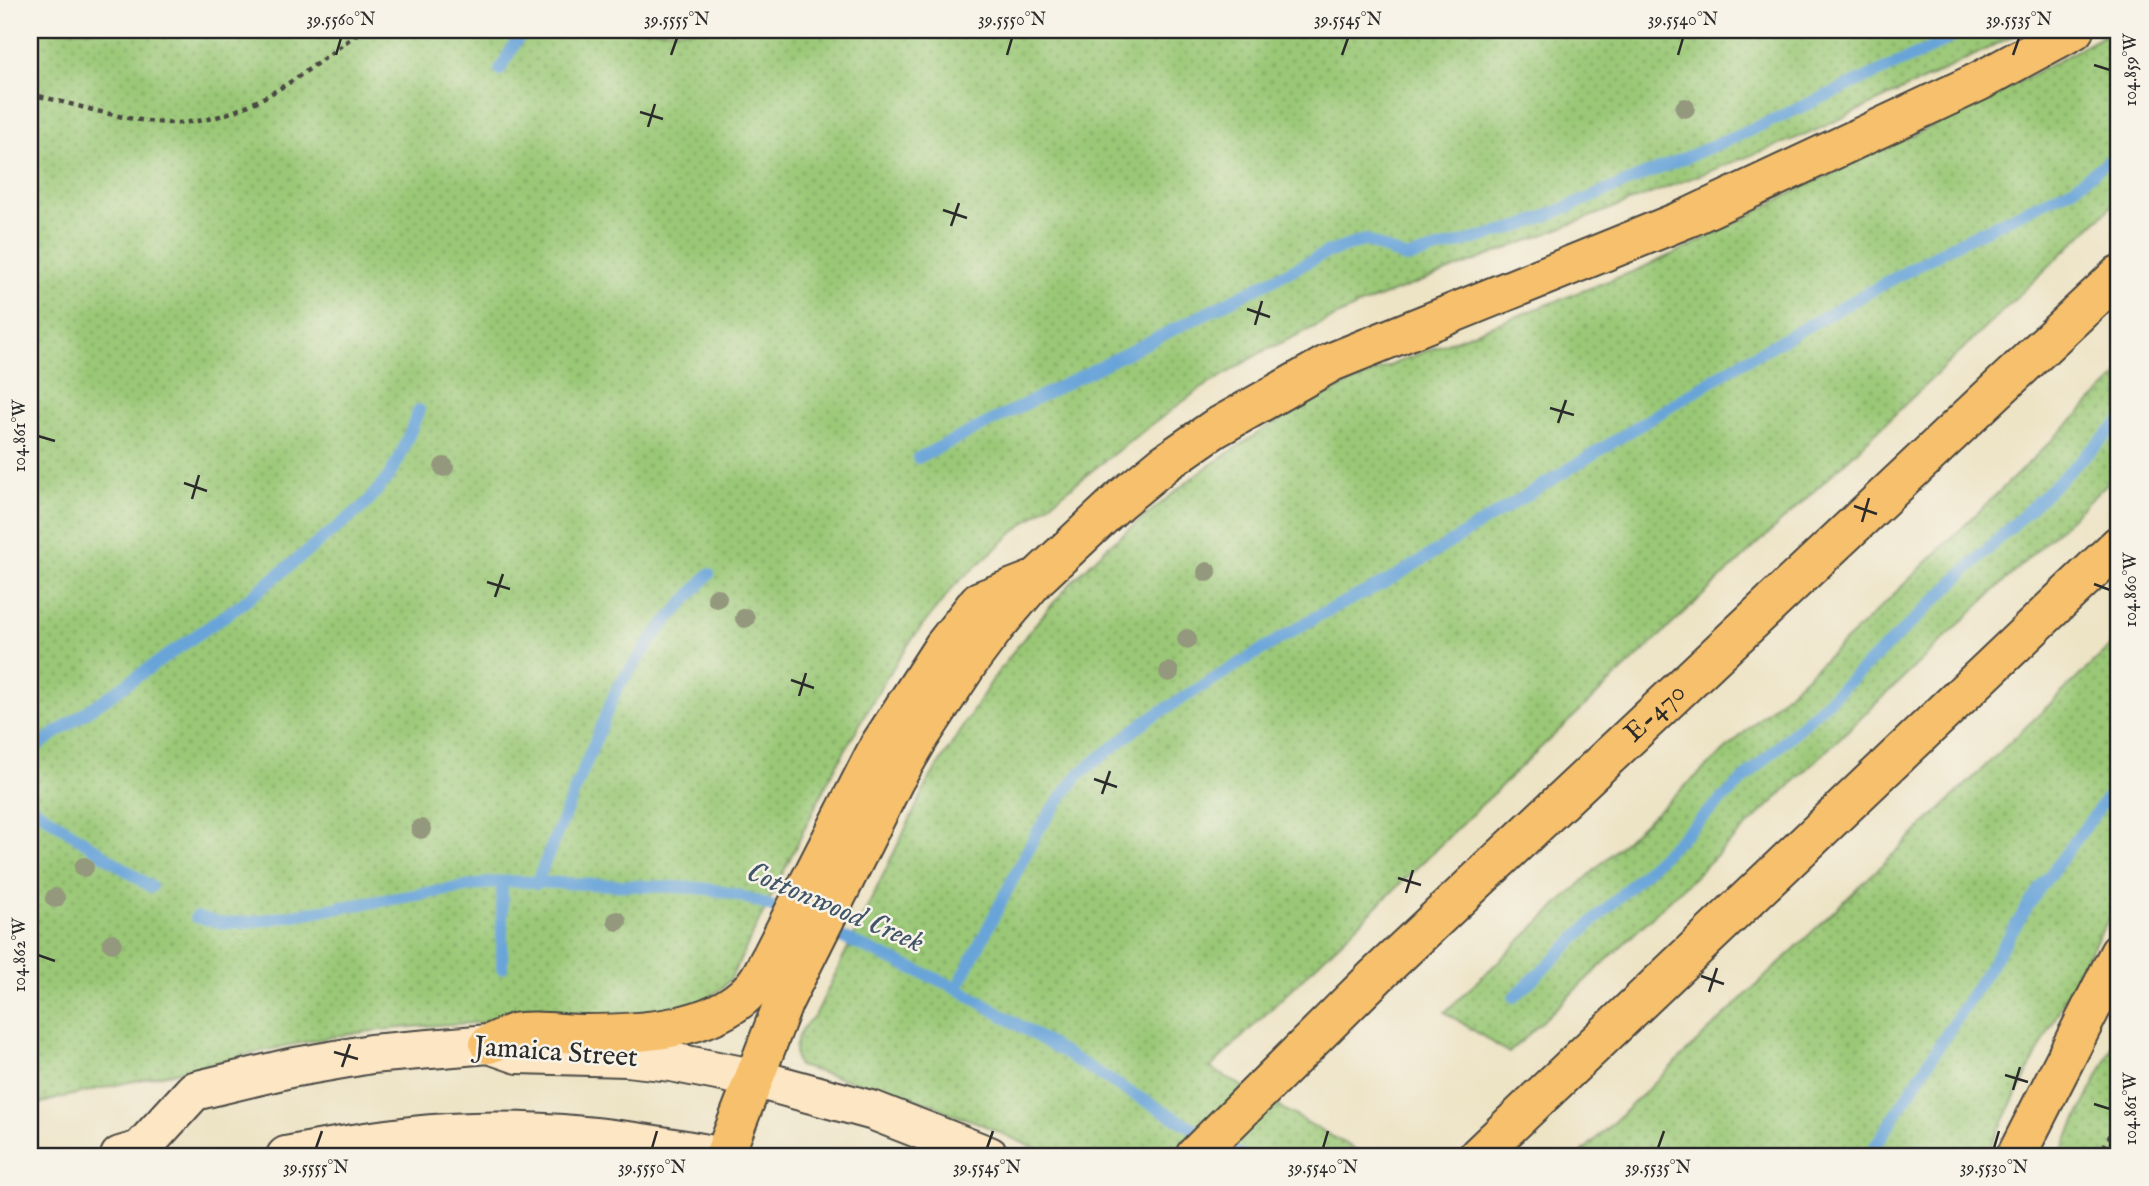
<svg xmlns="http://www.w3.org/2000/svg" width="2149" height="1186" viewBox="0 0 2149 1186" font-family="'IM FELL English',serif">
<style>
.grass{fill:url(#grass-dots);stroke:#627a50;stroke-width:2}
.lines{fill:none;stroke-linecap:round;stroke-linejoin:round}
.stream{stroke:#69a4d9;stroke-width:12}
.secondary-casing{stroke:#484742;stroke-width:42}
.highway-casing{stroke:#484742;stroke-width:42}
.path{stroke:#484742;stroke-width:4.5;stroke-dasharray:5 5;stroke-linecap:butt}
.secondary{stroke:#fce6c4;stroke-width:38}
.highway{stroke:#f7c06c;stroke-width:38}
.tree{fill:#94987d}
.ticks{fill:none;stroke:#2b2b2b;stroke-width:2.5}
.labels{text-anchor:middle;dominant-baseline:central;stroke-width:5;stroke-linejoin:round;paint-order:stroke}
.street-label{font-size:28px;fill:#2b2b2b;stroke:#f7f3e8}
.water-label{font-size:30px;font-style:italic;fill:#415568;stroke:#f7f3e8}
.neatline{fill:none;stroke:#2b2b2b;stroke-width:2.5}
.ticks-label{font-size:18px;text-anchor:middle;fill:#2b2b2b}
</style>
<defs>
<pattern id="grass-dots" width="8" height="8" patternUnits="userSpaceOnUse" patternTransform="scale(1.75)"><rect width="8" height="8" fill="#9ac876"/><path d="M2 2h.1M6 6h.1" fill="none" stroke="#7ea361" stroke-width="1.8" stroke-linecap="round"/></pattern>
</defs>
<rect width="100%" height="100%" fill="#f7f3e8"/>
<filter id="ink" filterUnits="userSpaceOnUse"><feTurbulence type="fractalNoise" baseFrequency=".0143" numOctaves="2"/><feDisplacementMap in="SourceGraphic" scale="14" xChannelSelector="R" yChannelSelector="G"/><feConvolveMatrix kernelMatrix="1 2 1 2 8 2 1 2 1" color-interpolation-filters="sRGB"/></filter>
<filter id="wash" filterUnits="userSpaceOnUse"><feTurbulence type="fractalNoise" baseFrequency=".00686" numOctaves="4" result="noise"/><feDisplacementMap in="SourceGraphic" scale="28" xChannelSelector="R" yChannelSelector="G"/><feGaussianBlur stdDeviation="1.57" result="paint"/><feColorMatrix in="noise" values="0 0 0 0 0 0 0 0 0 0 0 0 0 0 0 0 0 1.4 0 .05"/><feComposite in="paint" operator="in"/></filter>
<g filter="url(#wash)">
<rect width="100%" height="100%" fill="#ede3c5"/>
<g class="grass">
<path d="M30 30H2025L1926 79 1812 132 1360 305 1262 352 1196 392 1131 440 1014 532 955 585 912 639 883 683 831 775 732 976C705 1016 648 1012 605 1016 527 1022 450 1021 372 1031 307 1039 244 1056 180 1071 130 1082 79 1092 30 1106Z"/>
<path d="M2114 30H2119V199L1846 461 1536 752 1210 1068 1367 1156H1052L974 1121 950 1114 932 1104 798 1066C790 1049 800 1026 815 1016L929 780 995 676 1031 629 1070 584 1107 547 1197 474 1270 425 1335 390 1403 360 1637 270 1689 247 1803 187 1977 105Z"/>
<polygon points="2119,375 2119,472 1509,1053 1445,1012 1638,829 1854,633"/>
<polygon points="2119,638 2119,901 2078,972 1986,1156 1578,1156"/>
<polygon points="2119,1033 2119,1156 2059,1156"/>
</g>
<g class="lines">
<g class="stream">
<polyline points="500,70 516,41 527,30"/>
<polyline points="918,458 1326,253 1365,240 1406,258 1525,225 1744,133 1925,51 1966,30"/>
<polyline points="30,751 243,603 365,505 389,476 399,459 419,410"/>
<polyline points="30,805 151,887"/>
<polyline points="536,884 617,688 659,630 709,574"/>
<path d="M196 917 222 923 251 922 502 881 699 888C731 891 759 901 789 914"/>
<polyline points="825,930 957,988 1126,1090 1242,1156"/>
<polyline points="502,968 502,881"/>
<polyline points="957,988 1037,832 1058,802 1078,775 1147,720 1319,615 1388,581 1737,365 1958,243 2073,188 2119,153"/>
<polyline points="1514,997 1690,829 1903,631 2119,423"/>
<polyline points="1869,1156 2037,892 2119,782"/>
</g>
</g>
</g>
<g filter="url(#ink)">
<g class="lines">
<defs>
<g id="secondary">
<polyline points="120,1156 140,1150 194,1091 290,1068 371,1054 489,1044 518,1054 627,1057 671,1062 753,1078 874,1111 989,1156"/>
<path d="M286 1156C340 1146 394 1136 449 1133 538 1127 630 1139 718 1156"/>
</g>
<g id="highway">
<path d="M489 1044C497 1041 506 1036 514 1033 530 1029 566 1034 584 1034 637 1034 713 1031 751 989 760 980 765 967 771 957L879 746 943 647 979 601 1031 581"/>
<polyline points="724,1156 784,1001 894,781 919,738 969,662 996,626 1036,579 1120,500 1165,463 1214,429 1332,362 1690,217 1978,82 2074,30"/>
<path id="s1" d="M1195 1156 1376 976 2119 275"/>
<polyline points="1478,1156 2119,545"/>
<polyline points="2016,1156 2119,953"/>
</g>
</defs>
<use href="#secondary" class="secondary-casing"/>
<use href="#highway" class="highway-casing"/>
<g class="path">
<path d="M30 94C71 103 114 118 156 122 237 131 302 74 362 30"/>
<polyline points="2098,1156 2119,1121"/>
</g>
<use href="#secondary" class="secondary"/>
<use href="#highway" class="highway"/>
</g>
<g class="tree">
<circle cx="1685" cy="108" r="10"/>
<circle cx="444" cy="467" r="10"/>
<circle cx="1207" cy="572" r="10"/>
<circle cx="717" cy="598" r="10"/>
<circle cx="745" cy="618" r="10"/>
<circle cx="1187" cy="639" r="10"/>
<circle cx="1169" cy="672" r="10"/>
<circle cx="421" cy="829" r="10"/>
<circle cx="84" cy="867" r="10"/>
<circle cx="55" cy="898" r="10"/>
<circle cx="617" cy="921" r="10"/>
<circle cx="112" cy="943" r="10"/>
</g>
</g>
<path class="ticks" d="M336 55 341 38M671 55 677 38M1007 55 1012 38M1342 55 1348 38M1678 55 1683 38M2013 55 2019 38M2094 65 2110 70M640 112 663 119M648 127 655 104M943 210 967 218M951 226 959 203M1247 309 1270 317M1255 325 1262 301M1550 408 1574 415M1558 423 1566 400M38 436 55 441M184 483 207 491M192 499 199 475M1854 506 1877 514M1862 522 1869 498M487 582 510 589M2094 584 2110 590M495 597 503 574M791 680 814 688M799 696 806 673M1094 779 1117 787M1102 794 1110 771M1398 878 1421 885M1406 893 1413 870M38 955 55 961M1701 976 1724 984M1709 992 1717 968M334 1052 358 1059M342 1067 350 1044M2005 1075 2028 1082M2013 1090 2020 1067M2094 1104 2110 1109M316 1148 322 1131M652 1148 657 1131M987 1148 993 1131M1323 1148 1328 1131M1658 1148 1664 1131M1994 1148 1999 1131"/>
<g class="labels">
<g class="street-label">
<text stroke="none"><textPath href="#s1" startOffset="639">E-470</textPath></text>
<text transform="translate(556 1053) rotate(4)">Jamaica Street</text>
</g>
<g class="water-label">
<text transform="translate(835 908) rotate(23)">Cottonwood Creek</text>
</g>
</g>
<rect width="2149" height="1186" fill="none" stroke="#f7f3e8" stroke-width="77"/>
<rect x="38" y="38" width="2072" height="1110" class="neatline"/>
<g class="ticks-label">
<text x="341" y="25">39.5560°N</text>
<text x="677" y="25">39.5555°N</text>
<text x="1012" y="25">39.5550°N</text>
<text x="1348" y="25">39.5545°N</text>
<text x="1683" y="25">39.5540°N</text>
<text x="2019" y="25">39.5535°N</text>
<text transform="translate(2130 70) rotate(-90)" y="6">104.859°W</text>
<text transform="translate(19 436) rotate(-90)" y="6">104.861°W</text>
<text transform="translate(2130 590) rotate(-90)" y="6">104.860°W</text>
<text transform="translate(19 955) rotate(-90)" y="6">104.862°W</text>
<text transform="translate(2130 1109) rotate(-90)" y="6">104.861°W</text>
<text x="316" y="1173">39.5555°N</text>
<text x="652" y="1173">39.5550°N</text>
<text x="987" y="1173">39.5545°N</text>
<text x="1323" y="1173">39.5540°N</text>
<text x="1658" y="1173">39.5535°N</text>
<text x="1994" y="1173">39.5530°N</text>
</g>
</svg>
